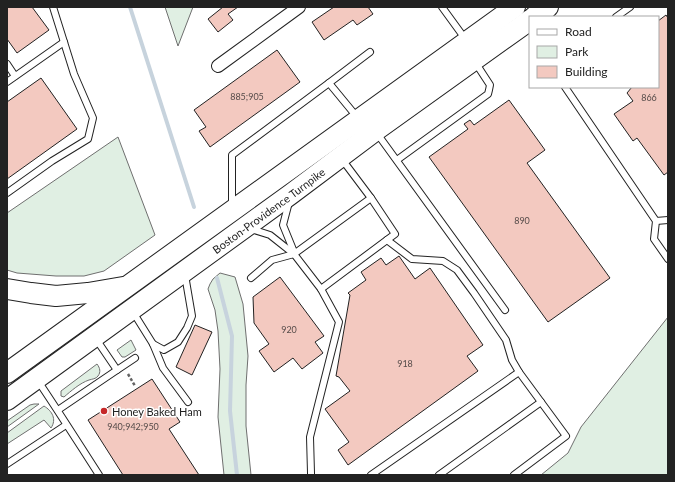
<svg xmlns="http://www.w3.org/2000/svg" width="675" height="482" viewBox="0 0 675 482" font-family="Lato,sans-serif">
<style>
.green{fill:#e0efe3;stroke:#6f6f6f}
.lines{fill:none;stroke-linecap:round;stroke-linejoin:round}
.stream{stroke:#c7d3dd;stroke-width:4}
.building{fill:#f3c9c0;stroke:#222}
.lane-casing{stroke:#222;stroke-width:8}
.street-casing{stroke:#222;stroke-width:14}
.primary-casing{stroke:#222;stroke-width:22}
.path{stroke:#646464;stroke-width:2.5;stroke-dasharray:3 2;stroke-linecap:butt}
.lane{stroke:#fff;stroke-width:6}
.street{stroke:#fff;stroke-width:12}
.primary{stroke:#fff;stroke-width:20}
.poi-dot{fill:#c62828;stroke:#fff;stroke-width:1.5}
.labels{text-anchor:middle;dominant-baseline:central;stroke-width:3;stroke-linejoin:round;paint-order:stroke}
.number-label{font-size:9px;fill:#564c4a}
.street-label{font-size:11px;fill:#222;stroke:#fff}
.poi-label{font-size:11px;fill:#222;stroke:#fff;text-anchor:start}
</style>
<rect width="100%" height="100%" fill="#fff"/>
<g class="green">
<polygon points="165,7 193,7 178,46"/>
<polygon points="118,137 155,235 104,271 84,276 56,276 17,273 7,270 7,213"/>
<polygon points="220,273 235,277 243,304 248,356 246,385 246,426 251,475 224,475 218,417 220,369 218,331 215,310 208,289 210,284 213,279"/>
<polygon points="668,317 668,475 541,475 568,453 581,427"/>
<polygon points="131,340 136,350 125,357 122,357 117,350"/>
<path d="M97 364C100 368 101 372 98 376 96 379 92 379 89 380 80 383 71 391 64 397L61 396V391Z"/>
<polygon points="34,404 39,404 7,427 7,421 30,405"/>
<path d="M44 406C52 411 57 419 51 428L44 420 7 444V433Z"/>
</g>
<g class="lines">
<g class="stream">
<polyline points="130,7 194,207"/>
<polyline points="217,278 232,336 230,411 237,475"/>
</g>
</g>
<g class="building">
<polygon points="7,7 32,7 49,30 17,53 7,39"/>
<polygon points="223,7 238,7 228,14 233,20 218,32 208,19"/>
<polygon points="334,7 368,7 373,14 357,25 353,20 324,40 312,22"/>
<polygon points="666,15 668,18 668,172 664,175 637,138 633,141 614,114 633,101 627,93 632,87 658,87 658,21"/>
<polygon points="277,50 300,82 210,147 199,131 206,127 194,110"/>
<polygon points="41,78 77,129 7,179 7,102"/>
<polygon points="509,100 545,150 527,163 610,278 548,322 429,157 468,129 464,124 470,120 474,125"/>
<polygon points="399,256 415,279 430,268 483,345 467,356 478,371 348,465 338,450 349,442 325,409 350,391 339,377 336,376 350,295 348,293 366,280 361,272 381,258 386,265"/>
<polygon points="280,277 324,336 315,342 323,353 302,369 293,358 274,372 259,351 269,344 254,323 253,297"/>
<polygon points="195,325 212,332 192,375 176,367"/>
<polygon points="152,379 180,422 169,429 199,475 123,475 88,420"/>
</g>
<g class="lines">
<defs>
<g id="lane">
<polyline points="442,7 466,40"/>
<polyline points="616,17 630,7"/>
<polyline points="7,64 15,76"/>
<polyline points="7,82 64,42"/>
<polyline points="329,83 370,52"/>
<polyline points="565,87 656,221 654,239 668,259"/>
<polyline points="376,132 505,310"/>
<polyline points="397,160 488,94 489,90 490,85 475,62"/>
<polyline points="7,193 52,161 88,139 93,118 74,74 53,7"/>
<polyline points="289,202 283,225 294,252"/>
<polyline points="232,207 232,155 329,83 357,117"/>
<polyline points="656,221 668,220"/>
<polyline points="251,229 270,235 294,254 321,289 395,234 371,198"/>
<polyline points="387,240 412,259 443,261 457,270 474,293 506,340 512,360 519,372"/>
<polyline points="251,278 272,260 294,254 371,198 341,158"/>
<polyline points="133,312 153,344 163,368 188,402"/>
<polyline points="153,344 164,350 178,342 187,328 192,316 185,275"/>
<polyline points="117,370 135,358"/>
<path d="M38 381C59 412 79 444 99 475"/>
<polyline points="58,410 117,370 96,339"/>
<polyline points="7,464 66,425"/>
<polyline points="311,475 311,473 310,437 339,322 321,289"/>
<polyline points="371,475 519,372 566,436 514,475"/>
<polyline points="439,475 541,402"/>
</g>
<polyline id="street" points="218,66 299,7"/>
<g id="primary">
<polyline points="534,17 548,7"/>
<polyline points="7,289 31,293 56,296 88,293 123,287"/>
<polyline points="7,373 515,7"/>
<path id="s1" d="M7 400 291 194 375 131 530 20"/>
</g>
</defs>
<use href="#lane" class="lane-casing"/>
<use href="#street" class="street-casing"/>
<use href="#primary" class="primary-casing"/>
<polyline class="path" points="128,374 135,386"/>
<use href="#lane" class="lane"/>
<use href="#street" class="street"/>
<use href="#primary" class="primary"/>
</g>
<circle class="poi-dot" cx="104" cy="411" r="4"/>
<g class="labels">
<g class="number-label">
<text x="247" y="96">885;905</text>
<text x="649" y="97">866</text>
<text x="522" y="220">890</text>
<text x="289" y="329">920</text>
<text x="405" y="363">918</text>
<text x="133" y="426">940;942;950</text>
</g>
<g class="street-label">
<text stroke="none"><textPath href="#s1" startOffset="323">Boston-Providence Turnpike</textPath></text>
</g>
<g class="poi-label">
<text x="112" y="411">Honey Baked Ham</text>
</g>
</g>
<rect width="675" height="482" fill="none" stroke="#222222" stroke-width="16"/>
<rect x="529" y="16" width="130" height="72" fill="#ffffff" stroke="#a7a7a7"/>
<rect x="537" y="29" width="20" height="6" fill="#ffffff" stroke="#a7a7a7"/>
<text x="565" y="36" font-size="12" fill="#222222">Road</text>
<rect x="537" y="46" width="20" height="12" fill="#e0efe3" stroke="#a7a7a7"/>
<text x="565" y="56" font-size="12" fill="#222222">Park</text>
<rect x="537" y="66" width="20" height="12" fill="#f3c9c0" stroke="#a7a7a7"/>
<text x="565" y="76" font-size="12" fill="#222222">Building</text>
</svg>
